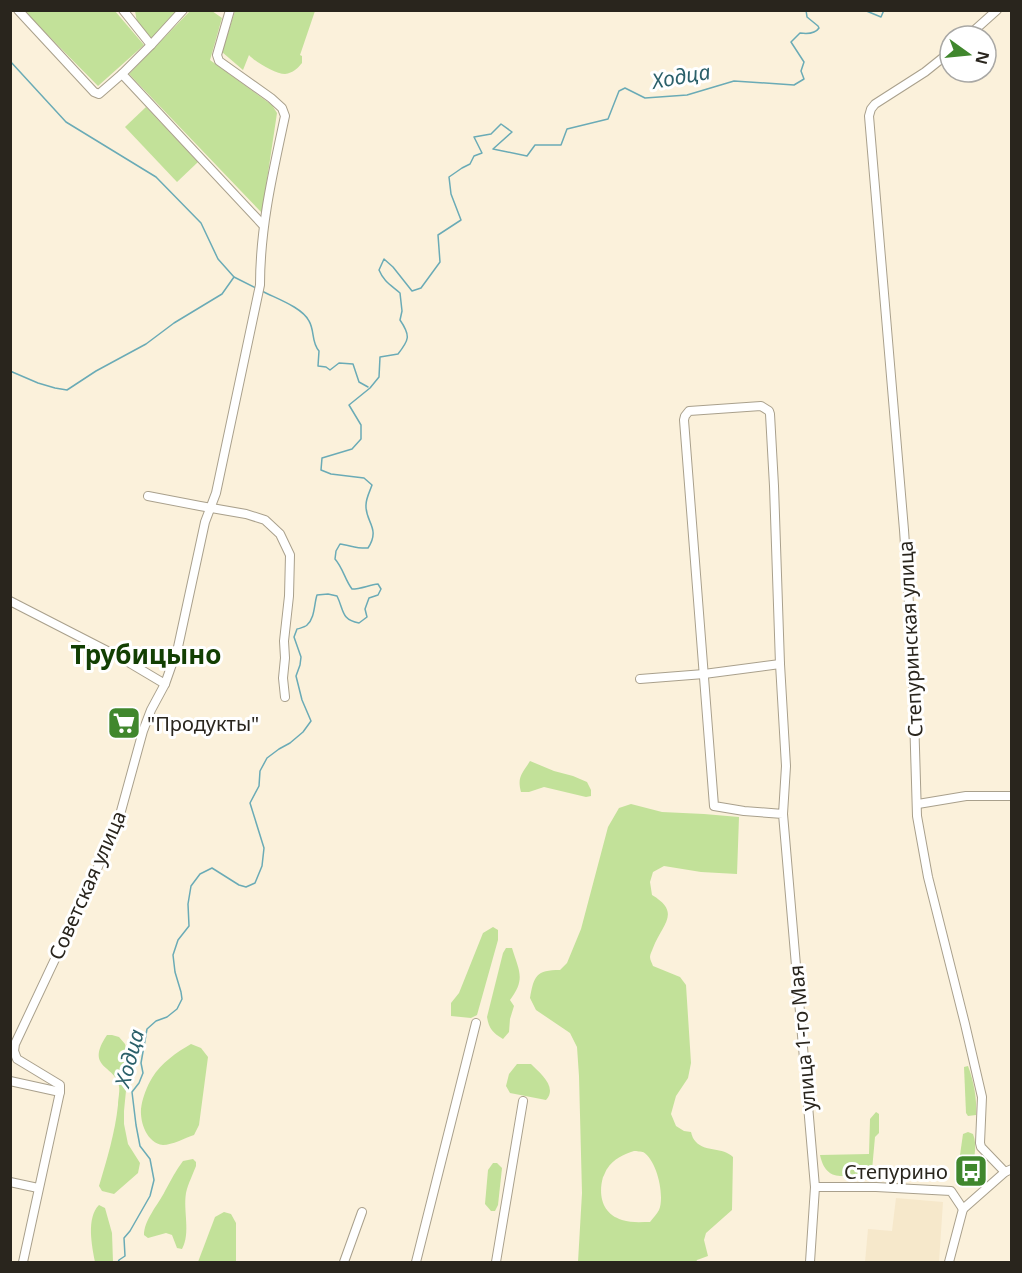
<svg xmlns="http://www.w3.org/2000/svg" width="1022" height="1273" viewBox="0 0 1022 1273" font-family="'Noto Sans',sans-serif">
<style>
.built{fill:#f6e8cb}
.green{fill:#c2e199;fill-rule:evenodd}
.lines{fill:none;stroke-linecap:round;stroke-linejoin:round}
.stream{stroke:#6aabb6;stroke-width:1.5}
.minor-casing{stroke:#a9a08c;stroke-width:10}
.minor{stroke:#fff;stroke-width:8}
.labels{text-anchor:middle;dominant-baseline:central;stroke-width:6;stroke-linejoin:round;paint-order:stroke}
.street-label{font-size:20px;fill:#29251d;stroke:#fff}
.poi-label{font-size:20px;fill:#29251d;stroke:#fff;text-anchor:start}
.water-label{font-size:21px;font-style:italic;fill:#2b606a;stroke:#fff}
.district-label{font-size:26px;font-weight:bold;fill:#123f03;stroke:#fff}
</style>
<rect width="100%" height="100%" fill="#fbf1db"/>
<polygon class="built" points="896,1198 943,1202 939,1262 865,1262 868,1229 892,1231"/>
<g class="green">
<polygon points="24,11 115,11 144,45 98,86"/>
<polygon points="135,11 177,11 152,39 137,22"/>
<polygon points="190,11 212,11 222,18 210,60 272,105 277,113 262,213 129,74"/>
<path d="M235 11H315L300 55 302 56V63C298 68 293 73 285 74 276 74 255 62 249 55L243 70 222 52Z"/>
<polygon points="146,107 198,162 177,182 125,127"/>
<path d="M530 761 554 771 573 776 587 782 591 790V796L586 797 544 787 529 792H521C517 777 522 774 530 761Z"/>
<path d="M631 804 662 812 704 814 739 817 737 874 701 872 664 866 653 872 650 882 652 895C682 913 662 924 653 948 652 951 650 954 650 957 650 960 652 963 653 966L680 977 686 985 691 1063 688 1078 676 1096 671 1114 676 1126 684 1131 691 1132C692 1136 693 1139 696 1142 705 1152 723 1147 733 1157L732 1210 706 1233 704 1240 708 1256 697 1260 696 1262H578L582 1193 579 1076 577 1047 570 1033 536 1010 530 998C534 976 536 970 560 970L567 963 581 929 608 827 619 808ZM634 1151C636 1151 642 1152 643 1152 657 1160 665 1196 659 1210 657 1214 653 1218 650 1222 641 1222 631 1223 622 1220 602 1214 598 1195 603 1177 604 1176 606 1170 607 1169 613 1159 624 1154 634 1151Z"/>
<polygon points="493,927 498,930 498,940 477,1015 471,1018 451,1016 451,1003 459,993 483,933"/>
<path d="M506 948H512C519 971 526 979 510 1000L514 1006 510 1019 509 1032 503 1039C493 1033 489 1029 487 1017L503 953Z"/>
<path d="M107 1035H112L119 1037 125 1044 129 1060 124 1111V1124L128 1144 140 1163 138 1173 114 1194 102 1191 99 1186C107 1159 115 1133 118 1105 118 1099 120 1092 119 1086 116 1065 84 1069 107 1035Z"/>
<path d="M191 1044 201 1048 208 1057 199 1125 194 1135C185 1138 172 1145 163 1145 147 1143 140 1123 141 1109 142 1099 147 1086 152 1078 161 1063 177 1052 191 1044Z"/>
<path d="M517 1064H531C540 1073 558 1087 546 1100L510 1093 506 1086 509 1074Z"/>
<path d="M968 1066C974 1082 977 1099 976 1115L968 1116 966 1113 964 1067Z"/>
<path d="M876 1112 879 1114V1133L875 1137 872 1170C867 1173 864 1173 858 1174 838 1178 825 1178 820 1155L869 1154 870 1119Z"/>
<path d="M968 1132 973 1134C978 1146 974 1163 968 1175L962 1173 958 1169 963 1134Z"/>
<path d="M193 1159 196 1162V1166C193 1174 188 1184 186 1193 183 1211 191 1233 182 1249L177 1248 172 1235 166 1233 148 1238 144 1235C144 1220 158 1205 165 1191 171 1180 176 1170 183 1161Z"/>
<polygon points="493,1163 497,1163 502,1168 498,1205 495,1211 491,1211 485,1204 488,1170"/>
<path d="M99 1205 105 1208 112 1233 113 1262H95C92 1246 86 1218 99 1205Z"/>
<polygon points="224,1212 231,1214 236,1223 236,1262 198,1262 215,1217"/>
</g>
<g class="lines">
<g class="stream">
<polyline points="864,10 881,17 884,10"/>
<polyline points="10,61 66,122 156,177 201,223 218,259 234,277 256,288"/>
<path d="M262 291C275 298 302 307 309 321 315 331 311 342 319 351L318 366 326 367 330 370 339 363 353 364 359 382 368 387"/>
<polyline points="10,371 38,383 55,388 67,390 96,371 146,344 174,323 222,294 234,277"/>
<path d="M118 1262 119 1260 125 1256 124 1238 130 1231 150 1196 154 1180 150 1159 140 1146 136 1125 132 1092 139 1083 143 1073 141 1063 147 1029 156 1021 167 1017 177 1009 182 999 181 992 175 972 173 955 178 940 189 926 188 904 191 886 200 874 212 868 239 885 246 887 255 883 262 866 264 848 250 803 259 786 260 771 267 758 279 749 290 743 303 732 311 721 302 700 296 676 300 665 301 657 294 637 297 629C298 629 307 626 307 625 315 618 314 604 317 595L328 594 337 596C344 610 341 620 359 623L367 617 365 609 369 598 378 595 381 589 378 584C369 585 361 589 352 589 345 580 343 568 335 559L336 551 340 544C349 545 358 549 368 548 381 528 365 522 366 505 366 498 370 491 372 485L364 478 331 474 321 470 322 458 352 449 361 439V425L349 405 370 388 379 377 380 357 398 354C409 340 411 336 400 320L402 311 400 293C391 285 384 282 379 270L384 259 393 267 412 291 421 288 440 262 438 235 461 220 451 194 449 177 462 168 470 164 474 156 482 153 474 137 491 134 501 124 512 132 493 149 527 156 535 145H561L567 129 608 119 619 91 625 88 645 98 687 95 734 81 794 85 804 79 801 71 804 62 791 42 800 33C807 34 815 34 819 28L818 26 807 17 806 10"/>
</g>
<defs>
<g id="minor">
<polyline points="18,10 94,92 99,94 122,74"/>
<polyline points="123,10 151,45"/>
<polyline points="183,10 151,45 122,74 263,225"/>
<polyline points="968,36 997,10"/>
<polyline points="950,52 925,72 875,104 871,109 869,116 904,530 912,648 917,816 928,877 965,1024 982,1097 980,1143 981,1147 1005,1172"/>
<polyline points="148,496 200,506 246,514 265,520 280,534 290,555 289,596 284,641 285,658 283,678 285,697"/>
<polyline points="10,601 123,659 165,684 151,710 143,731 118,822 89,887 15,1044 14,1051 17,1059 60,1085 60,1092 23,1262"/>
<polyline points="640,679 704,674 780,664"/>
<path d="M165 684 178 647 205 522 216 493 260 285C260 227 273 172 285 116L282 108 271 98 219 61 217 55 230 10"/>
<polyline points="918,804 966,796 1012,796"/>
<polyline points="783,814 744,811 714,806 684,420 685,416 689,411 761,406 769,411 770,414 774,486 780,664 786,766 783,814 815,1187 810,1262"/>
<polyline points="10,1081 60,1092"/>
<polyline points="10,1182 38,1188"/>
<polyline points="815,1187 876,1187 951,1191 963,1209"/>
<polyline points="963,1209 1005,1172 1012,1169"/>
<polyline points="344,1262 362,1212"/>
<polyline points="416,1262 476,1023"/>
<polyline points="496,1262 523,1101"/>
<polyline points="949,1262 963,1209"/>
</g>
</defs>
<use href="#minor" class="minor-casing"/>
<use href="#minor" class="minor"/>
</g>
<defs>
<symbol id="supermarket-square" viewBox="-11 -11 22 22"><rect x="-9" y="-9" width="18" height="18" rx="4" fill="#40872d" stroke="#fff"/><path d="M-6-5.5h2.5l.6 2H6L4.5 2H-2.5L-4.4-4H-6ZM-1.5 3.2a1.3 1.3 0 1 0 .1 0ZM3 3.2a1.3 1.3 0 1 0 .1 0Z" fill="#fff"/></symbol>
<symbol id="bus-square" viewBox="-11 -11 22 22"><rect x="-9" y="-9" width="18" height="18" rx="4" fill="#40872d" stroke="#fff"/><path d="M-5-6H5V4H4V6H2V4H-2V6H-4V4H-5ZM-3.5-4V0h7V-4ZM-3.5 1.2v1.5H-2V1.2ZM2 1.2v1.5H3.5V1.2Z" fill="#fff"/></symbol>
</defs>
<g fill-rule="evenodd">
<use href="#supermarket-square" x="105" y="704" width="38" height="38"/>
<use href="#bus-square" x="952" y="1152" width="38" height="38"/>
</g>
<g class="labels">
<g class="street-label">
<text transform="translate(910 639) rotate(-93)">Степуринская улица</text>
<text transform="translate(87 885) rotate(-66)">Советская улица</text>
<text transform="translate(802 1038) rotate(-95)">улица 1-го Мая</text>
</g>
<g class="poi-label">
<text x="147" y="723">"Продукты"</text>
<text x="948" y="1171" text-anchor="end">Степурино</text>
</g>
<g class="water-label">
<text transform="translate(681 76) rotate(-10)">Ходца</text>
<text transform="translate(129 1058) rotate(-75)">Ходца</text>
</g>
<g class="district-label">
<text x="146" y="654">Трубицыно</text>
</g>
</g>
<rect width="1022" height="1273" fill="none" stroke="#29251d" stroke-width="24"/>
<g transform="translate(968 54) rotate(105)"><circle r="28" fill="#ffffff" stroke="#a9a8a5" stroke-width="1.5"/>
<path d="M0-4.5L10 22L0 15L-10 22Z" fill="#40872d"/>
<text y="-9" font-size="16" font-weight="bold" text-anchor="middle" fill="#29251d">N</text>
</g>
</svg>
